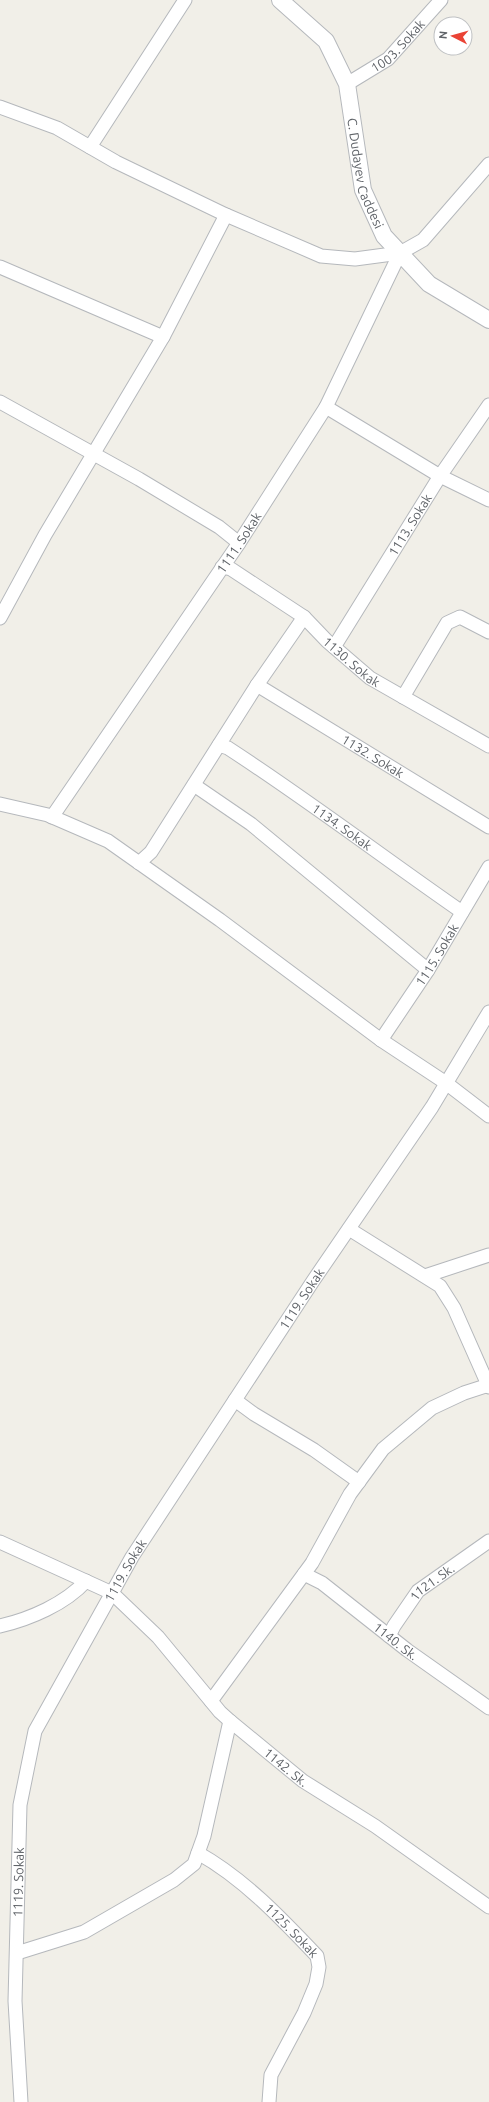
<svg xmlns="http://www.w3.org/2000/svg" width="489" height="2102" viewBox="0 0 489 2102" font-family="Ubuntu,sans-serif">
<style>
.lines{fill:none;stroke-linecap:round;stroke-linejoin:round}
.minor-casing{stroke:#b5b8bc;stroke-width:15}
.tertiary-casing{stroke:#b5b8bc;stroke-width:18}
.minor{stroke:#fff;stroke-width:13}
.tertiary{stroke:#fff;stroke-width:16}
.labels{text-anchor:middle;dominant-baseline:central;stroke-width:3.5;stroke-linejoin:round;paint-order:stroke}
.street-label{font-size:13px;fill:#5f6368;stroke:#fff}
</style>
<rect width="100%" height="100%" fill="#f1efe8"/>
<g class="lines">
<defs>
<g id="minor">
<path id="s1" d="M347 84 388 59 441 0"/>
<polyline points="0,107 57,128 116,162 226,215 321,256 355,259 400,253 423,240 489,164"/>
<polyline points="90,147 185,0"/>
<polyline points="0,267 163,337"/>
<polyline points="0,402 139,479 219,527 239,543"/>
<polyline points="326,407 440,476 489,500"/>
<path id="s2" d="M222 567 231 569 304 617 327 641 370 678 489 746"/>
<polyline points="0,618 45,535 163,337 226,215"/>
<path id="s3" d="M334 647 440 476 489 405"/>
<path id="s4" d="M257 685 489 827"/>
<polyline points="403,697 447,623 460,617 489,632"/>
<path id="s5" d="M219 745 228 748C308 800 384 858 462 912"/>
<polyline points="194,785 251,824 428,970"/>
<polyline points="0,804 48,815 108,841 220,920 381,1040 446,1083 489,1116"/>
<path id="s6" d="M52 817 239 543 326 407 400 253"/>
<polyline points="139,863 151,852 257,685 304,617"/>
<path id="s7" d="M381 1040 428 970 489 867"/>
<polyline points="349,1229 440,1286 454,1308 489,1387"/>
<polyline points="425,1276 489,1255"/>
<polyline points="235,1400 254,1414 314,1450 359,1482"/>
<path id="s8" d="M0 1542 112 1593 158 1637 220 1712 230 1721 303 1781 375 1826 489 1907"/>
<path id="s9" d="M304 1574 322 1583 407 1650 489 1708"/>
<path d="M0 1626C30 1619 65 1604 86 1581"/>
<path id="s10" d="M389 1636 394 1626 418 1591 489 1541"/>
<polyline points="211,1701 312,1563 350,1494 383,1449 432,1408 464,1393 489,1385"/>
<path id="s11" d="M198 1853C243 1878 281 1918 317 1956L319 1967 316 1984 304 2013 271 2075 269 2102"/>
<polyline points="17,1953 84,1932 174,1880 194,1864 204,1836 230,1721"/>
<path id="s12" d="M21 2102 15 2001 20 1805 35 1731 132 1557 313 1281 432 1107 489 1012"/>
</g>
<g id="tertiary">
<path id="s13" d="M280 0 326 41 347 84 363 190 384 236 429 284 489 320"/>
</g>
</defs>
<use href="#minor" class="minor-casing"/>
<use href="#tertiary" class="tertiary-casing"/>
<use href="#minor" class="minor"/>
<use href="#tertiary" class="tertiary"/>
</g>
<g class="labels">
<g class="street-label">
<text stroke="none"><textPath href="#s1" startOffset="64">1003. Sokak</textPath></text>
<text stroke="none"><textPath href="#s13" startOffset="201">C. Dudayev Caddesi</textPath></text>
<text stroke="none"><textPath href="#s3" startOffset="144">1113. Sokak</textPath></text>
<text stroke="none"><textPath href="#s6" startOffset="332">1111. Sokak</textPath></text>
<text stroke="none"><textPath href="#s2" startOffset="162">1130. Sokak</textPath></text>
<text stroke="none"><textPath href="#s4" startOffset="136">1132. Sokak</textPath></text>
<text stroke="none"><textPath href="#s5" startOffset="148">1134. Sokak</textPath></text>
<text stroke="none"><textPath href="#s7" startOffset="102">1115. Sokak</textPath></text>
<text stroke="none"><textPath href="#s12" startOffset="881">1119. Sokak</textPath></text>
<text stroke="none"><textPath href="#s12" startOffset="557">1119. Sokak</textPath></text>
<text stroke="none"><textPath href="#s10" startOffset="70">1121. Sk.</textPath></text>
<text stroke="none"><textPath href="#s9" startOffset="114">1140. Sk.</textPath></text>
<text stroke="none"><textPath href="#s8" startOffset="370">1142. Sk.</textPath></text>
<text stroke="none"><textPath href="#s12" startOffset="220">1119. Sokak</textPath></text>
<text stroke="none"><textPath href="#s11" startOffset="122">1125. Sokak</textPath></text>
</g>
</g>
<g transform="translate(453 36) rotate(276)"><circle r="19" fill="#ffffff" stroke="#bfc1c3"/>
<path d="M0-3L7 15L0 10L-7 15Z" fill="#ea4335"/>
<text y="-6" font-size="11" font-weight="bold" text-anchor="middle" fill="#5f6368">N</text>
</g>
</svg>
